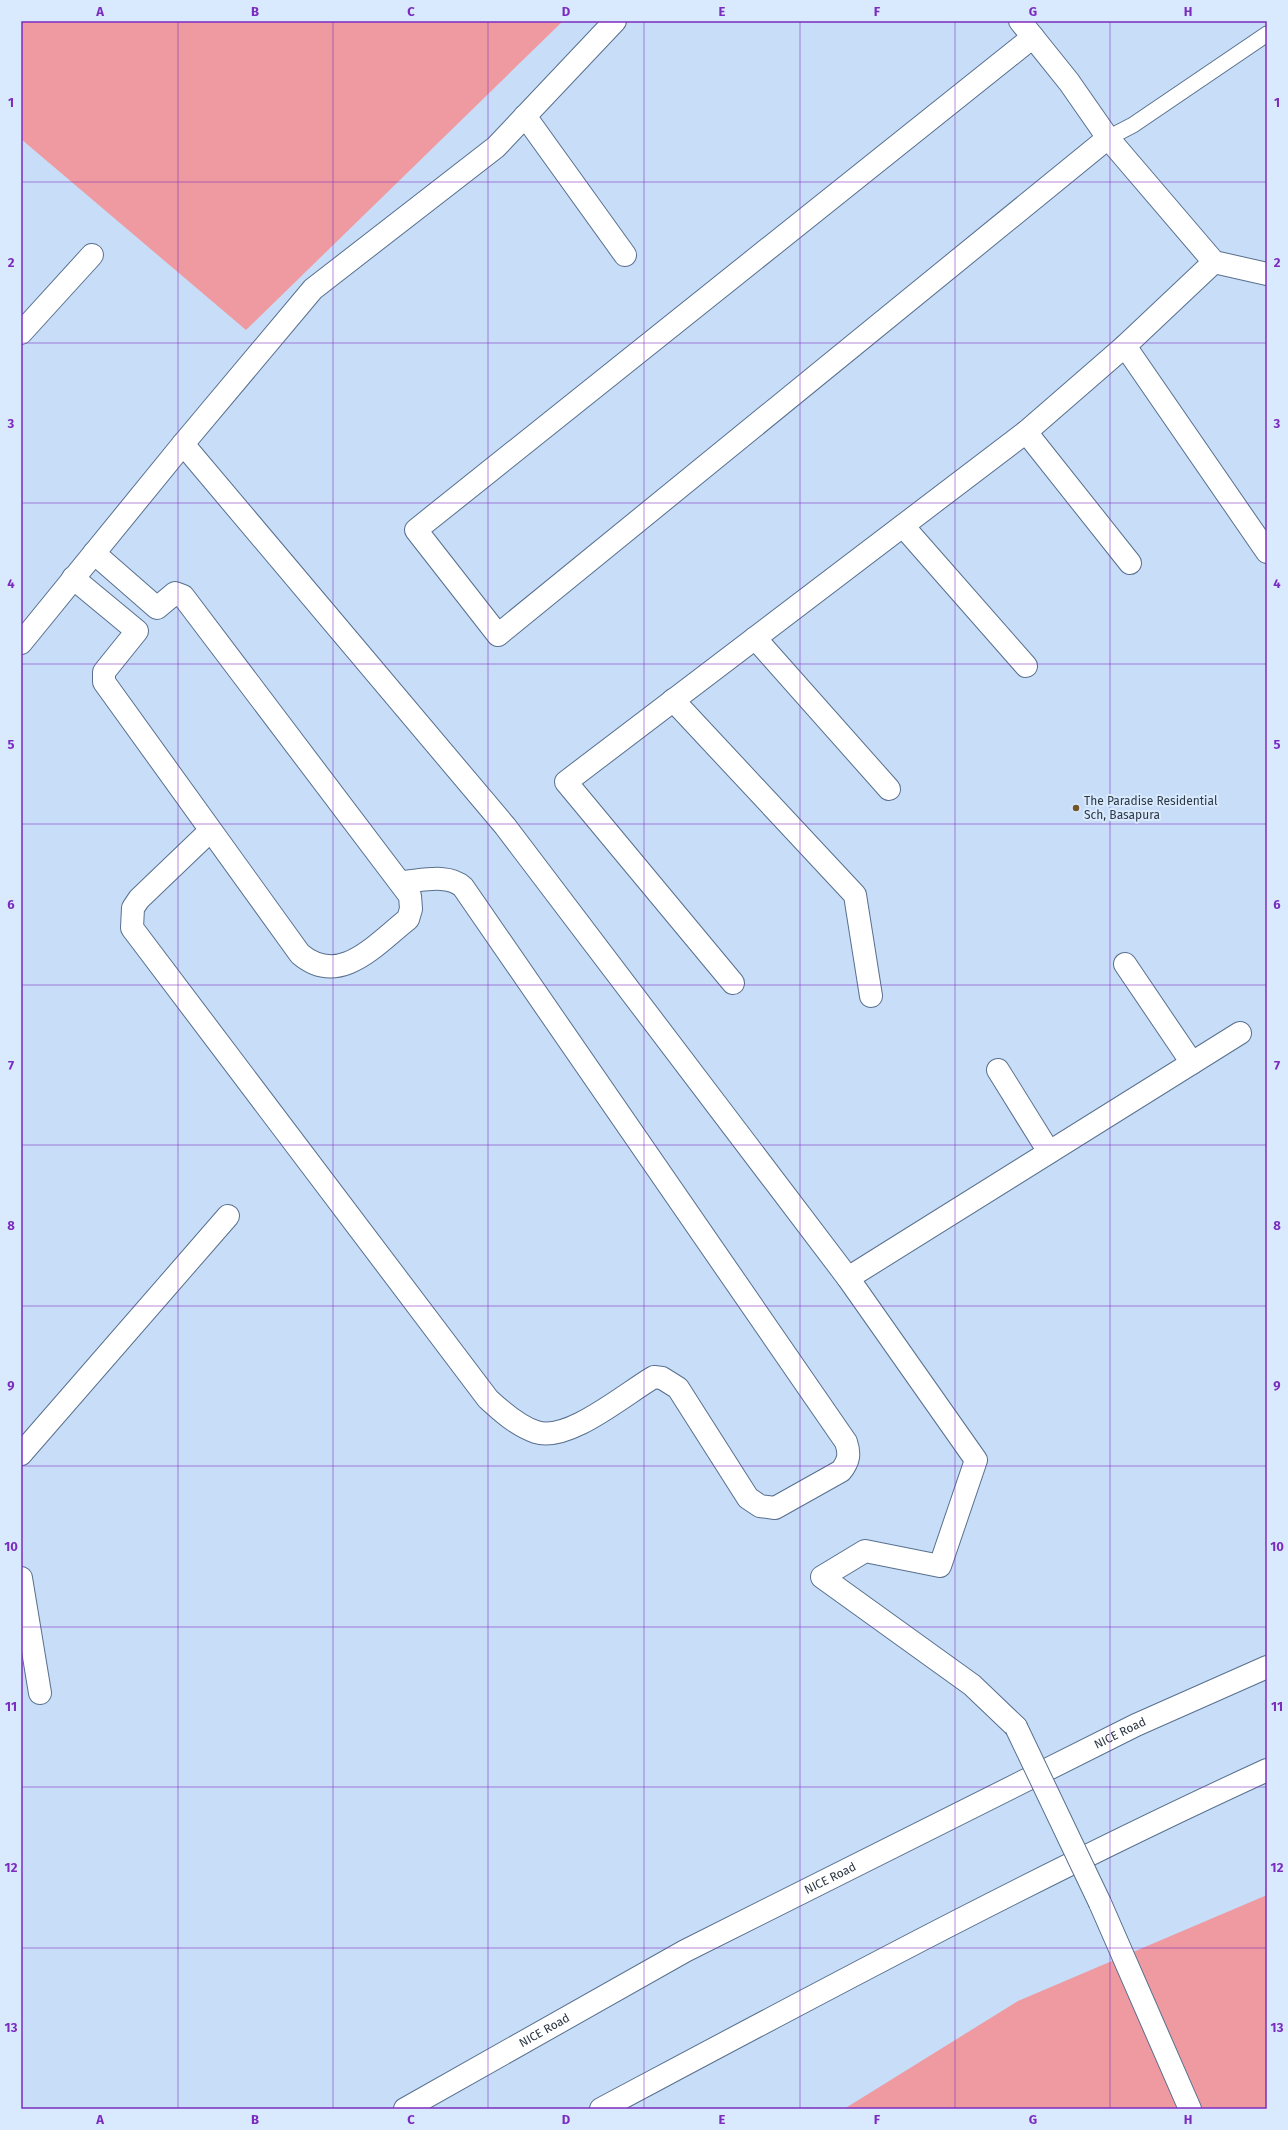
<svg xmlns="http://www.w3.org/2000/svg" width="1288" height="2130" viewBox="0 0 1288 2130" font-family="'Fira Sans',sans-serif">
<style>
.green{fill:#ef9aa1}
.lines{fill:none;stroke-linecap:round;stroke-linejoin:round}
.lane-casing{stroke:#58708e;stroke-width:17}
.street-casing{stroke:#58708e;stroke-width:24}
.secondary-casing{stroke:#58708e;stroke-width:24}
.highway-casing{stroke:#58708e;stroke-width:24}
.lane{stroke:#fff;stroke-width:15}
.street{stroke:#fff;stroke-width:22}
.secondary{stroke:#fff;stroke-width:22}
.highway{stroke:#fff;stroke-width:22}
.street-bridge-casing{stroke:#58708e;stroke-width:24;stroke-linecap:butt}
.street-bridge{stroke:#fff;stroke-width:22}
.grid{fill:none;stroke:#7b2cbf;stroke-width:1;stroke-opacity:0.55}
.poi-dot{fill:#725428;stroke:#d9eafe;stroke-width:1.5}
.labels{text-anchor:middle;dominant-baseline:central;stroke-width:4;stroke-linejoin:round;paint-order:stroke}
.poi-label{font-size:12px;fill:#2d3845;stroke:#d9eafe;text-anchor:start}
.street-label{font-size:12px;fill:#2d3845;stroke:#d9eafe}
.neatline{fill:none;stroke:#7b2cbf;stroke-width:1.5}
.grid-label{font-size:13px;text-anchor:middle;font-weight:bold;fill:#7b2cbf}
</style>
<rect width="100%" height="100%" fill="#c7ddf8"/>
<g class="green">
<polygon points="21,21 563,21 246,330 21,139"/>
<polygon points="1267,1895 1267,2109 844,2109 1018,2001"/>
</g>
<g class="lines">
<defs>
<polyline id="lane" points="1108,138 1133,125 1267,34"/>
<g id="street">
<polyline points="1033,37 416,530 498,635 1108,138"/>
<polyline points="525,116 625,255"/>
<polyline points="21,333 92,255"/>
<polyline points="1125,346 1267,552"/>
<polyline points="1026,432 1130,563"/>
<polyline points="183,444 505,826 848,1278 976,1460 940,1566 865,1551 822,1577 972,1685 1016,1727"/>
<polyline points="903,526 1026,666"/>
<path d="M73 578 137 631 104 672V682L300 954C340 988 376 944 408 919L411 909 410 896 183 596 175 593 157 608 94 553"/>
<polyline points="755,638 889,789"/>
<polyline points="673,700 855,895 871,996"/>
<path d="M210 831 139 899 133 908 132 928 488 1399C502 1412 518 1426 536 1432 568 1443 626 1393 654 1377L662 1378 678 1388 748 1498 760 1506 775 1508 841 1471C849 1461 850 1454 846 1442L463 887C448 873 420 881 400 882"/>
<polyline points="1125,964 1192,1063"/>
<polyline points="733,983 566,782 1026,432 1125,346 1214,262"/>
<polyline points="998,1070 1049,1152"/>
<polyline points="848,1278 1240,1033"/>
<polyline points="21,1454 228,1216"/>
<polyline points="21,1578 40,1693"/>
<polyline points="1100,1903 1190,2109"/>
</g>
<g id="secondary">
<polyline points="1020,21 1069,82 1108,138 1214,262 1267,274"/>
<polyline points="21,643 183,444 313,289 496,147 615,21"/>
</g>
<g id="highway">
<path id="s1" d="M405 2109 685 1951 1136 1725 1267 1667"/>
<path d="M601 2109C821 1992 1040 1874 1267 1770"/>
</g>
</defs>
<use href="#lane" class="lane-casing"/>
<use href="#street" class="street-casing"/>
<use href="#secondary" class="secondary-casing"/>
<use href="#highway" class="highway-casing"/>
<use href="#lane" class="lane"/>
<use href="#street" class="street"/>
<use href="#secondary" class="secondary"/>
<use href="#highway" class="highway"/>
<defs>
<polyline id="street-bridge" points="1016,1727 1100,1903"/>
</defs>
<use href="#street-bridge" class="street-bridge-casing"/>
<use href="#street-bridge" class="street-bridge"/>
</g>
<path class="grid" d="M178 21V2109M333 21V2109M488 21V2109M644 21V2109M800 21V2109M955 21V2109M1110 21V2109M21 182H1267M21 343H1267M21 503H1267M21 664H1267M21 824H1267M21 985H1267M21 1145H1267M21 1306H1267M21 1466H1267M21 1627H1267M21 1787H1267M21 1948H1267"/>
<circle class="poi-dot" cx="1076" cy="808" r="4"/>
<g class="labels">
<g class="poi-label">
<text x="1084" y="801">The Paradise Residential<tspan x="1084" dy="14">Sch, Basapura</tspan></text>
</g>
<g class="street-label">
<text stroke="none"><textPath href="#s1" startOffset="808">NICE Road</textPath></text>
<text stroke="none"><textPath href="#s1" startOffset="484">NICE Road</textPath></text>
<text stroke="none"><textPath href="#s1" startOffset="160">NICE Road</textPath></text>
</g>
</g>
<rect width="1288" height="2130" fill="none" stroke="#d9eafe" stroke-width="44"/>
<rect x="22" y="22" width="1244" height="2086" class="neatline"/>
<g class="grid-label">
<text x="100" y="16">A</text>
<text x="255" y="16">B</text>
<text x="411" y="16">C</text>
<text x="566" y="16">D</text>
<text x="722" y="16">E</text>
<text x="877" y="16">F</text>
<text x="1033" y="16">G</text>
<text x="1188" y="16">H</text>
<text x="11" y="107">1</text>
<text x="1277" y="107">1</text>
<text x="11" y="267">2</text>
<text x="1277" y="267">2</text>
<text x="11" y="428">3</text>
<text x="1277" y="428">3</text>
<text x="11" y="588">4</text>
<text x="1277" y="588">4</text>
<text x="11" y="749">5</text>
<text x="1277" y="749">5</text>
<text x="11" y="909">6</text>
<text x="1277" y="909">6</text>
<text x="11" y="1070">7</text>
<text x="1277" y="1070">7</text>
<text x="11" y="1230">8</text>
<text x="1277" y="1230">8</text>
<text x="11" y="1390">9</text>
<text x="1277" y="1390">9</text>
<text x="11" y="1551">10</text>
<text x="1277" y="1551">10</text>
<text x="11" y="1711">11</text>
<text x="1277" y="1711">11</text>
<text x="11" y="1872">12</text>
<text x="1277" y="1872">12</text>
<text x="11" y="2032">13</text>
<text x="1277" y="2032">13</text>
<text x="100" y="2124">A</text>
<text x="255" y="2124">B</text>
<text x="411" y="2124">C</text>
<text x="566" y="2124">D</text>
<text x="722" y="2124">E</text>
<text x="877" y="2124">F</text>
<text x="1033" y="2124">G</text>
<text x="1188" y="2124">H</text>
</g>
</svg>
